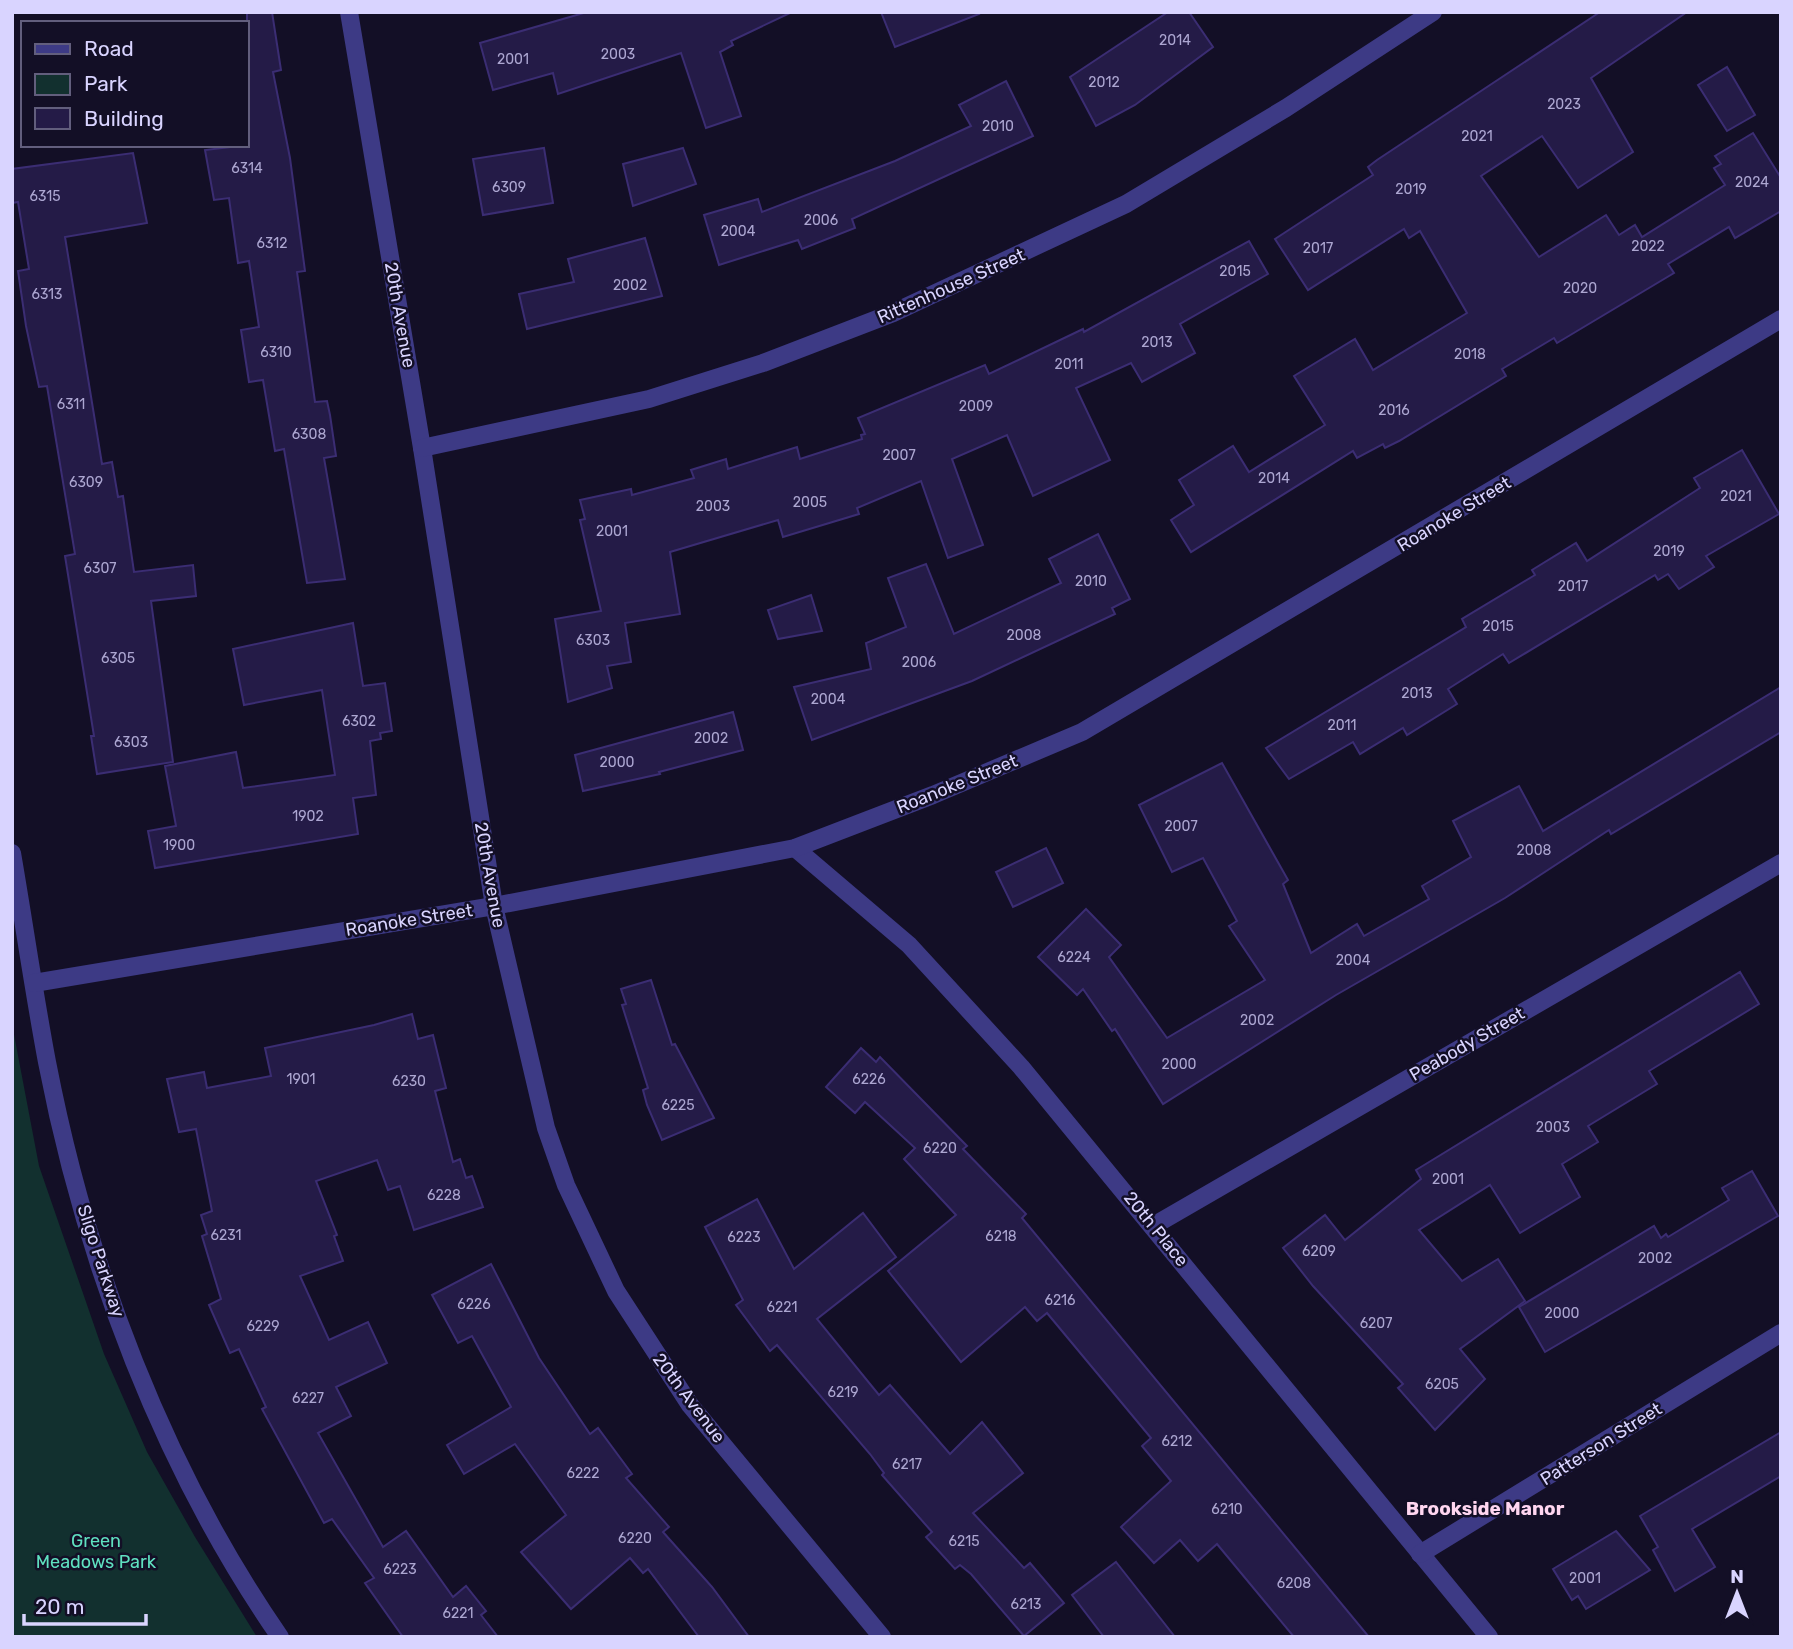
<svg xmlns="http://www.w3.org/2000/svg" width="1793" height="1649" viewBox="0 0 1793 1649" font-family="Rubik,sans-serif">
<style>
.green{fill:#12302f}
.building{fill:#241b47;stroke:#3b2d73;stroke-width:2}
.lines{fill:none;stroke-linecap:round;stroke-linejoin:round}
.minor{stroke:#3d3a85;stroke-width:18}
.labels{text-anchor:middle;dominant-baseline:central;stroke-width:5;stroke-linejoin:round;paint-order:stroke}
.number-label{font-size:14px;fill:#aca6d1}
.street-label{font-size:18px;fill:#d9d4ff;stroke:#130f26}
.park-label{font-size:18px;fill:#5fe0c0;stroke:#130f26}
.neighbourhood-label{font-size:19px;font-weight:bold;fill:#ffd6f0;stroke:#130f26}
</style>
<rect width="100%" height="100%" fill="#130f26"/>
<polygon class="green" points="12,1024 39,1166 104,1354 147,1452 195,1537 257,1637 12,1637"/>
<g class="building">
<polygon points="247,12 272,12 281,70 273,72 290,158 305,271 297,272 315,402 327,401 330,415 336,456 324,458 345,579 307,583 284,449 275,451 263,380 249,382 241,330 259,327 249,261 238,263 229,198 214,200 205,150 247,145"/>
<polygon points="587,12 792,12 731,41 733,45 720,52 741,116 706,128 681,53 558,94 553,73 493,90 480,43"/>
<polygon points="881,12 978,12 979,14 895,47"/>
<polygon points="1168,12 1189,12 1213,47 1135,105 1096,126 1070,77"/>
<polygon points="1600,12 1687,12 1591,78 1633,152 1578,188 1542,136 1481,176 1539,257 1606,215 1619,235 1635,225 1642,237 1725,185 1714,168 1721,164 1715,156 1753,133 1781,178 1781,211 1735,238 1729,227 1668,264 1674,273 1557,343 1554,338 1502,369 1506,376 1399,441 1385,448 1383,444 1357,458 1353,451 1191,552 1171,520 1194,505 1179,480 1233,446 1249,472 1325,425 1294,376 1355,339 1373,370 1467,313 1420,231 1409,238 1404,229 1308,290 1275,239 1373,175 1368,167 1377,160"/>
<polygon points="1727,67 1755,115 1727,131 1698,85"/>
<polygon points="1006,81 1033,136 852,219 855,228 802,249 798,240 719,265 704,215 758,199 762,212 895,161 971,126 959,105"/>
<polygon points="544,148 553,203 483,215 473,159"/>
<polygon points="683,148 696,184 633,206 623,164"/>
<polygon points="133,153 147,223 65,237 102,464 112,462 118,497 123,496 134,572 193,565 196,596 151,601 173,762 97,774 91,736 94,736 65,556 75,554 47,386 39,387 26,326 18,271 29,269 18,202 12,203 12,169"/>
<polygon points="645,238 662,296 527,329 519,294 574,282 568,259"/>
<polygon points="1249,241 1268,274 1180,324 1195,353 1142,382 1131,363 1076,388 1110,460 1033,496 1007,435 952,459 983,545 948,558 921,481 857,508 859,514 783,537 778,520 670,552 680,614 625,623 631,662 607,666 612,688 568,702 555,619 601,611 580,520 585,519 580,500 631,489 632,495 694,478 691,470 726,459 728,469 797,447 800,459 862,439 861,435 865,434 858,418 985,365 989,374 1083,329 1084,332"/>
<polygon points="1742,450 1779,514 1706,556 1714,567 1679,589 1668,574 1658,580 1655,575 1509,663 1503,654 1448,689 1457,704 1407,735 1403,728 1360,754 1353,742 1289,779 1266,748 1466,627 1462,619 1535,575 1532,570 1576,543 1587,561 1700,488 1694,478"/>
<polygon points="1098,534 1130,599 1112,608 1115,614 972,681 812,740 794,687 871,669 866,643 906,627 888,578 926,564 954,634 1061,583 1049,559"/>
<polygon points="811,595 822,631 778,639 768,610"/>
<polygon points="353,623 363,686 385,683 392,731 380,733 381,739 370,741 376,795 353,798 358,834 155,868 148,831 176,826 165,766 236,752 243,788 335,775 322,690 244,705 233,649"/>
<polygon points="1781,687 1781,732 1611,834 1609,830 1505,898 1336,995 1163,1104 1115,1029 1112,1031 1083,989 1077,995 1038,957 1086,909 1121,945 1109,957 1167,1038 1265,980 1229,926 1237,921 1203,858 1172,872 1139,805 1222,763 1288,880 1283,884 1311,953 1357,924 1364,936 1429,899 1422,886 1471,857 1453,821 1519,786 1543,831"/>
<polygon points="733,712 743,750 659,772 660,774 583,791 575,755"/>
<polygon points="1046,848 1063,883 1013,907 996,872"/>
<polygon points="1740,972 1759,1004 1649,1071 1657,1084 1588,1126 1598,1142 1562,1164 1580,1197 1520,1233 1490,1185 1419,1230 1462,1281 1498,1259 1525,1301 1460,1349 1485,1379 1435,1430 1398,1388 1403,1384 1313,1286 1283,1248 1325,1215 1345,1240 1421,1179 1416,1170"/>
<polygon points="651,980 672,1045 675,1044 714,1118 662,1140 647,1105 643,1090 648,1088 622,1005 626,1004 621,989"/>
<polygon points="412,1014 418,1039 433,1035 446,1088 435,1091 453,1162 460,1159 466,1178 472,1176 483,1207 414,1230 400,1186 388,1190 377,1160 316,1181 337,1235 334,1236 343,1261 300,1276 329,1340 368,1322 387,1363 336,1387 351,1416 318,1433 383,1547 406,1531 453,1597 466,1586 486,1611 481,1615 498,1637 403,1637 365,1583 374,1578 332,1519 324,1523 262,1409 266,1407 239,1349 230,1353 209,1305 221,1299 202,1236 207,1234 201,1215 212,1211 196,1129 179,1132 167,1079 204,1072 207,1088 271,1076 265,1048 374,1025"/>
<polygon points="861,1048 876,1062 880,1057 967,1146 963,1149 1026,1214 1022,1218 1369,1637 1294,1637 1217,1544 1198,1561 1180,1540 1154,1563 1121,1527 1171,1481 1142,1446 1151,1438 1047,1313 1037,1321 1025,1307 961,1362 888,1271 956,1215 904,1159 915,1148 865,1102 855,1113 826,1087"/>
<polygon points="1752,1171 1778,1216 1545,1352 1519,1307 1654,1226 1661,1238 1666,1234 1668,1237 1729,1200 1722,1188"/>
<polygon points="757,1199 794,1269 863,1213 896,1257 817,1319 879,1395 890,1385 950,1454 982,1422 1023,1473 973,1513 1024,1568 1030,1563 1064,1603 1024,1636 971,1574 960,1565 955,1569 926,1537 932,1532 882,1475 884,1473 870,1454 777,1345 770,1351 736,1305 743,1300 705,1227"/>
<polygon points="491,1264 539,1358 590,1434 598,1428 632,1474 626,1478 669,1527 663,1532 712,1587 749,1637 699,1637 648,1569 643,1573 630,1558 571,1609 521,1552 566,1515 515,1444 464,1474 447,1445 511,1407 472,1336 458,1343 432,1295"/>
<polygon points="1781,1432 1781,1476 1692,1529 1715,1567 1675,1591 1653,1550 1658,1547 1640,1516"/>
<polygon points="1616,1531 1650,1570 1586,1609 1578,1596 1572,1600 1553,1569"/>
<polygon points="1116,1562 1175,1637 1104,1637 1072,1595"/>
</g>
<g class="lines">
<g class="minor">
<polyline points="349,12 422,448 494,906 546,1128 566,1185 616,1291 690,1405 882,1637"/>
<polyline points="422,448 649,399 763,363 893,313 1126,204 1286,108 1433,12"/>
<polyline points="795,848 909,945 1021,1067 1489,1637"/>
<path d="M12 853C24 923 34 993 47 1062 86 1264 163 1468 280 1637"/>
<polyline points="34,983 494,906 795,848 933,795 1082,732 1781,319"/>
<polyline points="1153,1226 1781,863"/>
<polyline points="1420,1554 1781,1333"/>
</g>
</g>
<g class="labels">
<g class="number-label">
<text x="1175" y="40">2014</text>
<text x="618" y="54">2003</text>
<text x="513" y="59">2001</text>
<text x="1104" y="82">2012</text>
<text x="1564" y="104">2023</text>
<text x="998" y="126">2010</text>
<text x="1477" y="136">2021</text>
<text x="247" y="168">6314</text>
<text x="1752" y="182">2024</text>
<text x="509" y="187">6309</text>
<text x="1411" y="189">2019</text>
<text x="45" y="196">6315</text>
<text x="821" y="220">2006</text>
<text x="738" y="231">2004</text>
<text x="272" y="243">6312</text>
<text x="1648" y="246">2022</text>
<text x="1318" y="248">2017</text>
<text x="1235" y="271">2015</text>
<text x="630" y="285">2002</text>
<text x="1580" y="288">2020</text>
<text x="47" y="294">6313</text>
<text x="1157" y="342">2013</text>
<text x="276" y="352">6310</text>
<text x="1470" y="354">2018</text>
<text x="1069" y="364">2011</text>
<text x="71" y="404">6311</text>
<text x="976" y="406">2009</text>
<text x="1394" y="410">2016</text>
<text x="309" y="434">6308</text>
<text x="899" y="455">2007</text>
<text x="1274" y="478">2014</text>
<text x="86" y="482">6309</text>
<text x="1736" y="496">2021</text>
<text x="810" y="502">2005</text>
<text x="713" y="506">2003</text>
<text x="612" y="531">2001</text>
<text x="1669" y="551">2019</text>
<text x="100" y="568">6307</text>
<text x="1091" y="581">2010</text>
<text x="1573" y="586">2017</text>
<text x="1498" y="626">2015</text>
<text x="1024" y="635">2008</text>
<text x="593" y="640">6303</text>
<text x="118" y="658">6305</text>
<text x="919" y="662">2006</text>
<text x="1417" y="693">2013</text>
<text x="828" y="699">2004</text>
<text x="359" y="721">6302</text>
<text x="1342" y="725">2011</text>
<text x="711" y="738">2002</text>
<text x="131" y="742">6303</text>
<text x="617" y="762">2000</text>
<text x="308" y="816">1902</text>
<text x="1181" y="826">2007</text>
<text x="179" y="845">1900</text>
<text x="1534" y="850">2008</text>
<text x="1074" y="957">6224</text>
<text x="1353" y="960">2004</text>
<text x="1257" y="1020">2002</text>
<text x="1179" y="1064">2000</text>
<text x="301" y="1079">1901</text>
<text x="869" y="1079">6226</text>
<text x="409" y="1081">6230</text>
<text x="678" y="1105">6225</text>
<text x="1553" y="1127">2003</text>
<text x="940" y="1148">6220</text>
<text x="1448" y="1179">2001</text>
<text x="444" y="1195">6228</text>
<text x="226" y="1235">6231</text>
<text x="1001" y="1236">6218</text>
<text x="744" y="1237">6223</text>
<text x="1319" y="1251">6209</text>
<text x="1655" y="1258">2002</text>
<text x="1060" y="1300">6216</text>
<text x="474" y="1304">6226</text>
<text x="782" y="1307">6221</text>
<text x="1562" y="1313">2000</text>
<text x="1376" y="1323">6207</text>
<text x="263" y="1326">6229</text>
<text x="1442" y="1384">6205</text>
<text x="843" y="1392">6219</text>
<text x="308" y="1398">6227</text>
<text x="1177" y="1441">6212</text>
<text x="907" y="1464">6217</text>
<text x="583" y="1473">6222</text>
<text x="1227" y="1509">6210</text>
<text x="635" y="1538">6220</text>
<text x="964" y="1541">6215</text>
<text x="400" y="1569">6223</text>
<text x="1585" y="1578">2001</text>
<text x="1294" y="1583">6208</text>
<text x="1026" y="1604">6213</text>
<text x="458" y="1613">6221</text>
</g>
<g class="street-label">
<text transform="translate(951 286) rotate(-24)">Rittenhouse Street</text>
<text transform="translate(400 315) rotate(80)">20th Avenue</text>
<text transform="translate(1454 514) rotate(-31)">Roanoke Street</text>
<text transform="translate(957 784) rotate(-22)">Roanoke Street</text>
<text transform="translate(490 875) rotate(80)">20th Avenue</text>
<text transform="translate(409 920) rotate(-9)">Roanoke Street</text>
<text transform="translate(1467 1044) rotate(-30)">Peabody Street</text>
<text transform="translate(1156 1229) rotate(51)">20th Place</text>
<text transform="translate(101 1261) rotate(72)">Sligo Parkway</text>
<text transform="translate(689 1398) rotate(53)">20th Avenue</text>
<text transform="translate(1601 1444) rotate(-32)">Patterson Street</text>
</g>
<g class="park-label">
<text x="96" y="1541">Green<tspan x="96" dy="21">Meadows Park</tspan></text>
</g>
<g class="neighbourhood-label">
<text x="1485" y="1508">Brookside Manor</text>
</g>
</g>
<rect width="1793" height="1649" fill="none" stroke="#d9d4ff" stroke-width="28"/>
<rect x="21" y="21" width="228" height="126" fill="#130f26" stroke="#625e7d" stroke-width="2"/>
<rect x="35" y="44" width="35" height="10" fill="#3d3a85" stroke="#625e7d" stroke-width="2"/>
<text x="84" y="56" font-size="21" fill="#d9d4ff">Road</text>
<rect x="35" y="74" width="35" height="21" fill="#12302f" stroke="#625e7d" stroke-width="2"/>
<text x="84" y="91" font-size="21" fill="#d9d4ff">Park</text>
<rect x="35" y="108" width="35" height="21" fill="#241b47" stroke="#625e7d" stroke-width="2"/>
<text x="84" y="126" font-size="21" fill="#d9d4ff">Building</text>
<g transform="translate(1737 1593)" stroke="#130f26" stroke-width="5" paint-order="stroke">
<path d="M0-5L12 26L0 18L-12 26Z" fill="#d9d4ff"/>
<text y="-10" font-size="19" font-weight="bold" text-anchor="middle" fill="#d9d4ff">N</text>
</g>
<path d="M24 1614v10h122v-10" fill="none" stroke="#d9d4ff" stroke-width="3.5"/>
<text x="35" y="1614" font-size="21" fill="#d9d4ff" stroke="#130f26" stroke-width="5" paint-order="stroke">20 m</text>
</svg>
